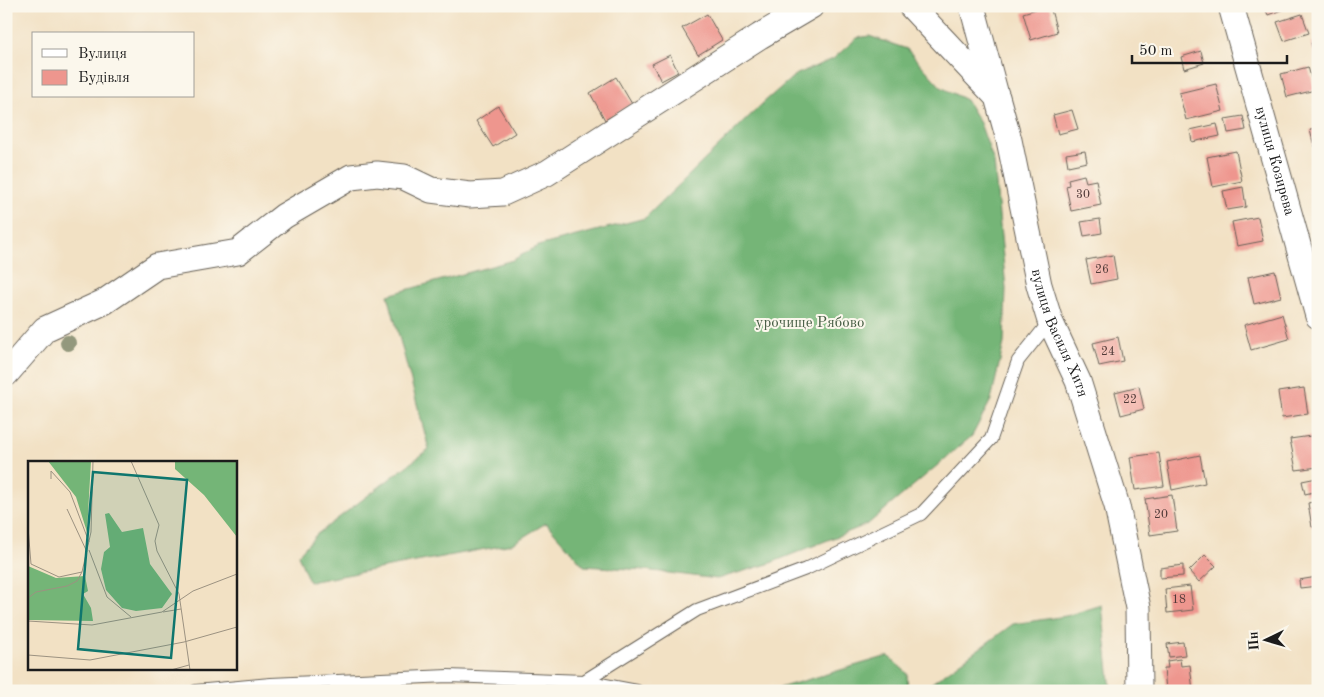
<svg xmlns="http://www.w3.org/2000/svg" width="1324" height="697" viewBox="0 0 1324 697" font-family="'Old Standard TT',serif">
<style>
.forest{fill:#74b577;stroke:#48684a}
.building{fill:#ee968e}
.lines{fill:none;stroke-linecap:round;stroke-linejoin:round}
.lane-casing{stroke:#676157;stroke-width:14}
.street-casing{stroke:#676157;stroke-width:27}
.lane{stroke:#fff;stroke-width:12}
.street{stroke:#fff;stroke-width:25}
.tree{fill:#93987d}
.labels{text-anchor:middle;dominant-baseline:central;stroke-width:4;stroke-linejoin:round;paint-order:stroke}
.number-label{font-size:12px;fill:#503a38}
.street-label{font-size:15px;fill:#1c1c1c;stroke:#fbf7ec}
.park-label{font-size:15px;fill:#455c43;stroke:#fbf7ec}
.inset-road{fill:none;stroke:#9c9281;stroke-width:1}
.view{fill:#0f766e;fill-opacity:0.15;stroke:#0f766e;stroke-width:2.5}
.inset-edge{fill:none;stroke:#1c1c1c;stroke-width:2.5}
</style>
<rect width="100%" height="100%" fill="#fbf7ec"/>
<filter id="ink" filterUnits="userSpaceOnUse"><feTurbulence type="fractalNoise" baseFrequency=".02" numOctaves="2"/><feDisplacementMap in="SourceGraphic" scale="10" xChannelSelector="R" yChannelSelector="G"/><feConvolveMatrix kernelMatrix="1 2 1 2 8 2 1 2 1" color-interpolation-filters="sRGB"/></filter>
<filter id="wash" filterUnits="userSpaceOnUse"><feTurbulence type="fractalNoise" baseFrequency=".0096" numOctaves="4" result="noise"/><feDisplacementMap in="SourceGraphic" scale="20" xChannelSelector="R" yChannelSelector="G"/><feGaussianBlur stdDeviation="1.12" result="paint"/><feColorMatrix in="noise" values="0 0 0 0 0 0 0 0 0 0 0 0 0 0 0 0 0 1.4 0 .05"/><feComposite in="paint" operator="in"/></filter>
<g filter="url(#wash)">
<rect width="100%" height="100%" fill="#f2e1c4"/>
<g class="forest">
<polygon points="869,36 907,49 941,87 966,100 980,123 994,162 1006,289 1004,343 991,400 972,436 868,524 768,564 717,579 645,570 584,566 546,523 512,544 309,582 298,555 316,535 429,449 388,295 513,260 538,246 645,218 763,103 795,75 833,59 857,38"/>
<polygon points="1102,605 1111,691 921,691 1013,624 1066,616"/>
<polygon points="888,656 907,673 908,691 776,691 776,689"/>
</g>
<g id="blocks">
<g class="building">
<polygon points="1046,6 1050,6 1057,32 1031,40 1023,13"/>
<polygon points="1264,6 1283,6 1284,9 1268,15"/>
<polygon points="707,14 722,40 698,55 682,28"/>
<polygon points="1302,14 1309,33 1284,41 1277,22"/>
<polygon points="1318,41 1318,63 1317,63 1311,43"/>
<polygon points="1201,51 1204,63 1184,69 1181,57"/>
<polygon points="670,55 678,72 661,81 652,64"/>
<polygon points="1308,67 1315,90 1287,97 1281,74"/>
<polygon points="616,77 632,104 605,120 590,93"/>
<polygon points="1216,84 1223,111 1186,120 1179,93"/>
<polygon points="498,106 515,133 493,147 476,121"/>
<polygon points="1072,110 1078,129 1058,134 1053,115"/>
<polygon points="1243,116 1246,130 1228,133 1225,119"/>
<polygon points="1217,124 1220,136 1192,142 1190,130"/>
<polygon points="1318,129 1318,145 1314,146 1310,130"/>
<polygon points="1085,151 1087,162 1068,166 1066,154"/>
<polygon points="1236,151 1242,181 1213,187 1207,157"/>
<polygon points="1084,175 1086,182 1096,180 1101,205 1071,211 1066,186 1069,185 1068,179"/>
<polygon points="1243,187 1246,207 1227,210 1223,191"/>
<polygon points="1258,217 1263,241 1237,246 1232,222"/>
<polygon points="1100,219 1102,233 1084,236 1081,222"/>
<polygon points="1113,255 1117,279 1091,284 1086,260"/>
<polygon points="1275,271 1281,297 1254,304 1248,277"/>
<polygon points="1282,314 1289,339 1251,350 1244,325"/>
<polygon points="1118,337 1123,361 1099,366 1093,343"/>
<polygon points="1139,386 1144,409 1121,415 1115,392"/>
<polygon points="1304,388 1308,414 1282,418 1278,392"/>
<polygon points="1318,435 1318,467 1296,470 1290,439"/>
<polygon points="1159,453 1164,486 1135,490 1130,457"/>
<polygon points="1200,455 1205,483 1172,490 1167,462"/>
<polygon points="1317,478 1318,491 1305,494 1302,481"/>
<polygon points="1172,495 1177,531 1150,535 1145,499"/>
<polygon points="1318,501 1318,526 1312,527 1308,503"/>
<polygon points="1205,555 1216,566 1199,582 1189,571"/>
<polygon points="1183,565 1183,576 1160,578 1160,568"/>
<polygon points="1317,577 1318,586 1300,588 1299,580"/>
<polygon points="1190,586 1193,610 1167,613 1165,589"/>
<polygon points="1183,642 1185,655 1169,657 1167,644"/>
<polygon points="1180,659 1181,666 1190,665 1193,691 1166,691 1164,668 1168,668 1167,661"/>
</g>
</g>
</g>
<g filter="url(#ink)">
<use href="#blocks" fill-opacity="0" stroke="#676157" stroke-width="1"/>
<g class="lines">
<defs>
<g id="lane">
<polyline points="584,681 697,610 806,569 921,514 991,439 1018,361 1050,321"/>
<polyline points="196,691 271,684 448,676 584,681 637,691"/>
<polyline points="514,691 537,681"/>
</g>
<g id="street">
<path id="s1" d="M911 6 997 97 1009 140 1039 285 1050 321 1078 381 1117 506 1138 608 1139 691"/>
<polyline points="972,6 996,95"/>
<path id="s2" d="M1231 6 1318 316"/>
<polyline points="6,374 45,329 104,302 157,266 238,252 284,216 351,177 377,174 404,177 431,190 470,195 503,193 547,173 760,36 811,6"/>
</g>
</defs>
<use href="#lane" class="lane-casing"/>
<use href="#street" class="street-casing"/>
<use href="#lane" class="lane"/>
<use href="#street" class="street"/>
</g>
<circle class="tree" cx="68" cy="343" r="8"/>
</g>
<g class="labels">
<g class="number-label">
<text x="1083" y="195">30</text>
<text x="1102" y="270">26</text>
<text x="1108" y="352">24</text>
<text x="1130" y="400">22</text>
<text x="1161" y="515">20</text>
<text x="1179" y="600">18</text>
</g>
<g class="street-label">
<text stroke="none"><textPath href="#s2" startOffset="161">вулиця Козирева</textPath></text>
<text stroke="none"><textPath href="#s1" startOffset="370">вулиця Василя Хитя</textPath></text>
</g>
<g class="park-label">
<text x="810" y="323">урочище Рябово</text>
</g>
</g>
<g transform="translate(28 461)">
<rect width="209" height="209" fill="#f2e1c4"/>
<path d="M20 0H63L59 71 48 36ZM147 0H209V76L176 34 147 8ZM81 52 94 71 115 67 122 103 144 133 134 147 108 150 94 147 78 129 73 108 76 91 82 86 77 53ZM0 105 28 117 57 115 60 130 55 133 63 147 65 160 0 159Z" fill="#74b577"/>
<path class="inset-road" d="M103 0 131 64 127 80 129 90 151 133 162 209M23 18V10L42 31 61 81M39 48 59 91M0 66 3 103 31 116 54 111M61 89 79 136 103 156M0 137 8 131 39 125 49 120 54 111 63 71 65 0M135 151 153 148M0 160 64 164 134 151 165 130 209 113M0 194 62 199 156 181 209 166M143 209 161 204"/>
<path class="view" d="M65 11 159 19 143 197 50 188Z"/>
<rect width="209" height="209" class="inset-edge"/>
</g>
<rect width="1324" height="697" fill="none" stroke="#fbf7ec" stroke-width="25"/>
<rect x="32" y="32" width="162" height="65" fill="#fbf7ec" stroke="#a29f99"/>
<rect x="42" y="49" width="25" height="8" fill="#ffffff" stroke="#a29f99"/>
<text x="78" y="58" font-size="15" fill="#1c1c1c">Вулиця</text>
<rect x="42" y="70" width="25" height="15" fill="#ee968e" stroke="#a29f99"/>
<text x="78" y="82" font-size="15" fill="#1c1c1c">Будівля</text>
<g transform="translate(1266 640) rotate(265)" stroke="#fbf7ec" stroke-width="4" paint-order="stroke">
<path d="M0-4L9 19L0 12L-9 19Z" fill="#1c1c1c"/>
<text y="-8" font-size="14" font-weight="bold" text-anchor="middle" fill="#1c1c1c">Пн</text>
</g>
<path d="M1132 55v8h155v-8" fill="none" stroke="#1c1c1c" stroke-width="2.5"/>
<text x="1139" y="55" font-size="15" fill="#1c1c1c" stroke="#fbf7ec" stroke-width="4" paint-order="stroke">50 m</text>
</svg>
